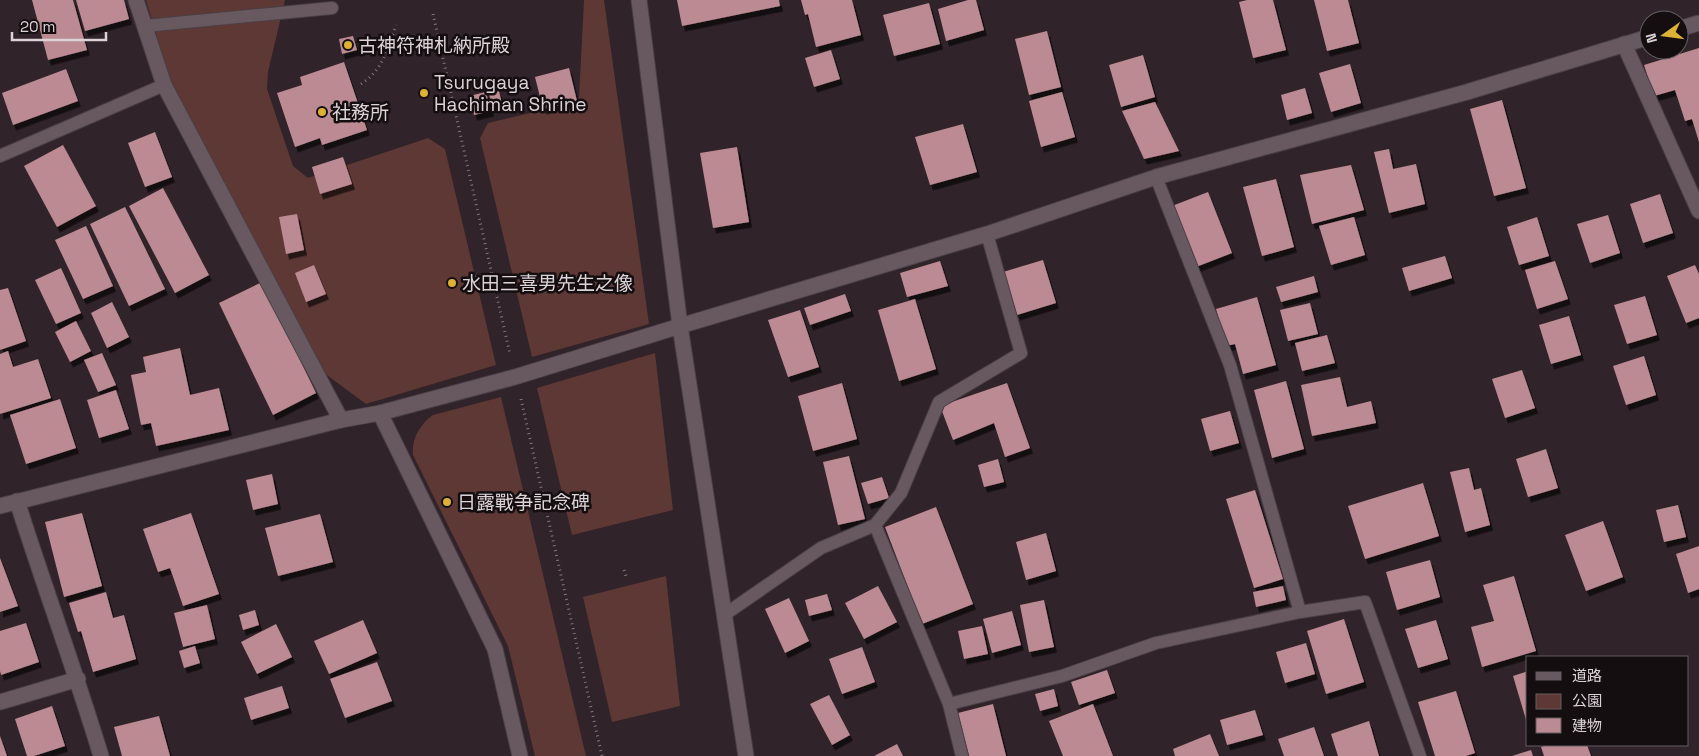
<svg xmlns="http://www.w3.org/2000/svg" width="1699" height="756" viewBox="0 0 1699 756" font-family="'Space Grotesk','Noto Sans JP',sans-serif">
<style>
.green{fill:#5d3834}
.building{fill:#bc8a93;filter:url(#shadow)}
.lines{fill:none;stroke-linecap:round;stroke-linejoin:round}
.lane-casing{stroke:#4a4045;stroke-width:14}
.street-casing{stroke:#4a4045;stroke-width:17}
.secondary-casing{stroke:#4a4045;stroke-width:17}
.path{stroke:#82777c;stroke-width:3;stroke-dasharray:1 4;stroke-linecap:butt}
.lane{stroke:#685960;stroke-width:12}
.street{stroke:#685960;stroke-width:15}
.secondary{stroke:#685960;stroke-width:15}
.poi-dot{fill:#ddb133;stroke:#140e11;stroke-width:2}
.labels{text-anchor:middle;dominant-baseline:central;stroke-width:5;stroke-linejoin:round;paint-order:stroke}
.poi-label{font-size:19px;fill:#dcd3d7;stroke:#140e11;text-anchor:start}
</style>
<defs>
<filter id="shadow"><feDropShadow dx="3" dy="5.5" stdDeviation="0" flood-color="#0009"/></filter>
</defs>
<rect width="100%" height="100%" fill="#302329"/>
<g class="green">
<polygon points="146,0 285,0 268,72 267,89 293,166 308,178 428,138 445,149 496,365 366,404 324,373 171,84"/>
<polygon points="584,0 604,0 649,324 532,357 480,138 488,123 576,102 579,98"/>
<polygon points="655,353 673,510 572,535 537,388"/>
<path d="M501 397 586 756H535L508 646 413 455C411 440 420 424 433 415Z"/>
<polygon points="666,576 680,706 612,722 583,597"/>
</g>
<g class="building">
<polygon points="32,0 73,0 87,50 48,60"/>
<polygon points="76,0 124,0 129,19 85,31"/>
<polygon points="677,0 779,0 780,6 682,26"/>
<polygon points="801,0 852,0 861,35 816,47 808,14 805,15"/>
<polygon points="968,0 976,0 984,30 946,41 938,9"/>
<polygon points="1247,0 1273,0 1286,50 1253,58 1239,2"/>
<polygon points="1314,0 1348,0 1359,43 1327,51"/>
<polygon points="929,3 940,44 894,56 883,15"/>
<polygon points="1047,31 1061,87 1029,95 1015,39"/>
<polygon points="353,36 357,50 342,54 339,39"/>
<polygon points="1699,48 1699,142 1692,119 1685,121 1675,90 1654,96 1644,65"/>
<polygon points="831,50 840,79 814,87 805,58"/>
<polygon points="1143,55 1155,97 1121,107 1109,65"/>
<polygon points="344,62 367,130 322,145 320,138 295,147 277,93 302,85 300,77"/>
<polygon points="1350,64 1361,103 1331,112 1319,73"/>
<polygon points="569,68 577,101 543,109 535,77"/>
<polygon points="66,69 78,101 13,125 2,93"/>
<polygon points="1305,88 1312,113 1287,120 1281,95"/>
<polygon points="499,91 502,104 492,107 489,94"/>
<polygon points="486,92 491,111 474,115 469,96"/>
<polygon points="1062,92 1075,137 1041,147 1029,101"/>
<polygon points="1502,100 1526,188 1494,196 1470,109"/>
<polygon points="1155,102 1179,151 1144,159 1122,111"/>
<polygon points="963,124 977,172 930,185 915,137"/>
<polygon points="155,132 172,177 145,187 128,143"/>
<polygon points="63,145 96,206 57,227 24,166"/>
<polygon points="737,147 749,222 713,228 700,153"/>
<polygon points="1389,149 1393,169 1416,164 1425,204 1389,213 1374,152"/>
<polygon points="343,157 352,184 320,194 312,167"/>
<polygon points="1351,165 1364,210 1312,224 1300,175"/>
<polygon points="1276,179 1294,247 1262,256 1243,187"/>
<polygon points="163,188 209,275 175,293 129,206"/>
<polygon points="1208,192 1232,253 1196,267 1172,206"/>
<polygon points="1660,194 1673,233 1643,243 1630,204"/>
<polygon points="125,207 165,289 129,306 90,224"/>
<polygon points="297,214 304,250 286,254 279,217"/>
<polygon points="1608,215 1620,253 1590,263 1577,224"/>
<polygon points="1354,217 1365,255 1331,265 1319,226"/>
<polygon points="1537,217 1549,256 1519,265 1507,227"/>
<polygon points="86,226 113,286 83,299 55,240"/>
<polygon points="1445,256 1452,278 1409,291 1402,268"/>
<polygon points="1043,260 1056,303 1017,315 1003,272"/>
<polygon points="940,261 948,286 907,297 900,273"/>
<polygon points="1555,261 1568,299 1537,309 1525,270"/>
<polygon points="314,265 326,294 306,302 295,273"/>
<polygon points="1695,265 1699,274 1699,318 1686,323 1667,276"/>
<polygon points="61,268 81,313 56,324 35,280"/>
<polygon points="1314,276 1318,292 1281,302 1276,287"/>
<polygon points="262,282 316,393 273,415 219,303"/>
<polygon points="8,288 26,341 0,350 0,290"/>
<polygon points="845,294 851,311 810,325 804,308"/>
<polygon points="1645,296 1657,335 1627,344 1614,305"/>
<polygon points="1257,297 1276,365 1243,374 1235,344 1226,346 1216,309"/>
<polygon points="915,299 936,369 899,381 878,310"/>
<polygon points="112,302 129,337 107,348 91,313"/>
<polygon points="1310,303 1318,334 1288,341 1280,310"/>
<polygon points="800,310 819,367 788,377 768,320"/>
<polygon points="1569,316 1581,355 1551,364 1539,325"/>
<polygon points="76,321 91,351 70,362 55,332"/>
<polygon points="1327,335 1335,363 1302,371 1295,343"/>
<polygon points="180,348 190,395 219,388 229,430 156,446 151,423 141,425 131,375 146,372 143,357"/>
<polygon points="8,351 13,367 38,359 51,398 0,414 0,354"/>
<polygon points="102,353 116,385 98,392 84,360"/>
<polygon points="1644,356 1656,395 1626,405 1613,366"/>
<polygon points="1522,370 1535,408 1505,418 1492,379"/>
<polygon points="1340,377 1347,407 1371,401 1376,423 1312,436 1301,385"/>
<polygon points="1286,381 1304,449 1272,458 1254,390"/>
<polygon points="842,383 857,439 813,451 798,396"/>
<polygon points="1007,383 1030,448 1005,457 994,423 953,440 940,406"/>
<polygon points="116,390 129,429 99,438 87,400"/>
<polygon points="60,399 76,448 26,464 10,415"/>
<polygon points="1230,411 1239,443 1210,451 1201,419"/>
<polygon points="1546,449 1558,488 1528,497 1516,459"/>
<polygon points="849,456 865,519 838,525 823,462"/>
<polygon points="998,459 1004,482 984,487 978,465"/>
<polygon points="1469,468 1474,490 1481,488 1490,525 1465,532 1450,472"/>
<polygon points="272,474 278,504 253,510 246,480"/>
<polygon points="882,477 889,498 868,504 861,483"/>
<polygon points="1423,483 1439,536 1365,559 1348,506"/>
<polygon points="1255,490 1283,579 1254,588 1226,499"/>
<polygon points="1678,505 1686,537 1664,542 1656,510"/>
<polygon points="936,507 973,604 922,624 885,527"/>
<polygon points="82,513 102,586 64,597 45,522"/>
<polygon points="191,513 219,594 183,606 170,568 158,572 143,529"/>
<polygon points="320,514 333,562 278,576 265,528"/>
<polygon points="1603,521 1623,577 1586,591 1565,535"/>
<polygon points="1046,533 1056,571 1026,580 1016,542"/>
<polygon points="1699,546 1699,589 1688,593 1676,554"/>
<polygon points="0,558 18,606 0,612"/>
<polygon points="1430,560 1440,597 1397,610 1386,572"/>
<polygon points="1514,576 1536,651 1482,667 1471,627 1494,621 1483,585"/>
<polygon points="878,586 897,622 864,639 845,603"/>
<polygon points="1283,586 1286,600 1256,607 1253,592"/>
<polygon points="106,592 113,618 124,615 136,659 93,672 81,631 78,632 69,603"/>
<polygon points="827,594 832,610 809,616 805,600"/>
<polygon points="789,598 809,641 785,653 765,609"/>
<polygon points="1044,600 1054,647 1029,652 1020,605"/>
<polygon points="207,605 215,639 183,647 174,613"/>
<polygon points="255,610 259,625 243,630 239,615"/>
<polygon points="1012,611 1021,645 992,653 983,619"/>
<polygon points="1344,619 1364,682 1326,694 1307,631"/>
<polygon points="363,620 377,653 329,674 314,641"/>
<polygon points="1436,620 1448,659 1418,668 1405,629"/>
<polygon points="26,623 39,662 1,675 0,671 0,631"/>
<polygon points="276,624 292,657 257,674 241,642"/>
<polygon points="982,626 988,654 964,659 958,631"/>
<polygon points="1306,643 1315,674 1285,683 1276,652"/>
<polygon points="195,646 200,663 184,668 179,651"/>
<polygon points="862,647 875,682 842,694 829,659"/>
<polygon points="377,662 392,701 345,718 330,679"/>
<polygon points="1107,670 1115,693 1079,705 1071,682"/>
<polygon points="1528,671 1528,723 1527,723 1513,676"/>
<polygon points="282,686 289,708 251,720 244,698"/>
<polygon points="1054,689 1058,706 1040,711 1035,694"/>
<polygon points="1456,691 1475,753 1466,756 1435,756 1418,702"/>
<polygon points="829,695 850,735 832,745 810,704"/>
<polygon points="993,704 1006,756 969,756 958,713"/>
<polygon points="1093,704 1113,756 1063,756 1049,721"/>
<polygon points="52,706 65,746 34,756 27,756 15,719"/>
<polygon points="1255,710 1263,735 1227,745 1220,720"/>
<polygon points="159,716 170,756 122,756 114,727"/>
<polygon points="1369,721 1379,756 1338,756 1331,734"/>
<polygon points="1314,727 1324,756 1284,756 1278,739"/>
<polygon points="1210,734 1219,756 1175,756 1173,749"/>
<polygon points="0,736 7,756 0,756"/>
<polygon points="897,744 903,756 874,756"/>
<polygon points="1547,745 1587,745 1591,756 1544,756 1541,747"/>
<polygon points="1531,750 1533,756 1512,756"/>
</g>
<g class="lines">
<defs>
<g id="lane">
<polyline points="145,26 332,8"/>
<polyline points="0,156 164,85"/>
<polyline points="1156,177 1230,365 1300,612 1365,602 1420,756"/>
<polyline points="875,525 949,704 962,756"/>
<polyline points="724,615 821,548 875,525 901,493 939,402 1021,353 987,234"/>
<polyline points="949,704 1062,676 1156,643 1300,612"/>
</g>
<g id="street">
<polyline points="136,0 164,85 341,420"/>
<polyline points="1679,29 1699,23"/>
<polyline points="1624,44 1699,211"/>
<polyline points="380,413 495,649 520,756"/>
<path d="M17 501C44 586 75 670 101 756"/>
<polyline points="0,506 341,420 380,413 515,377 680,326 987,234 1156,177 1467,92 1649,37"/>
<polyline points="0,702 78,679"/>
</g>
<polyline id="secondary" points="639,0 680,326 746,756"/>
</defs>
<use href="#lane" class="lane-casing"/>
<use href="#street" class="street-casing"/>
<use href="#secondary" class="secondary-casing"/>
<g class="path">
<polyline points="433,14 510,354"/>
<path d="M361 84C383 70 388 48 396 25"/>
<polyline points="456,282 492,273"/>
<polyline points="521,399 602,756"/>
<polyline points="624,570 626,576"/>
</g>
<use href="#lane" class="lane"/>
<use href="#street" class="street"/>
<use href="#secondary" class="secondary"/>
</g>
<g class="poi-dot">
<circle cx="348" cy="45" r="5"/>
<circle cx="424" cy="93" r="5"/>
<circle cx="322" cy="112" r="5"/>
<circle cx="452" cy="283" r="5"/>
<circle cx="447" cy="502" r="5"/>
</g>
<g class="labels">
<g class="poi-label">
<text x="358" y="45">古神符神札納所殿</text>
<text x="434" y="82">Tsurugaya<tspan x="434" dy="22">Hachiman Shrine</tspan></text>
<text x="332" y="112">社務所</text>
<text x="462" y="283">水田三喜男先生之像</text>
<text x="457" y="502">日露戰争記念碑</text>
</g>
</g>
<rect x="1526" y="656" width="162" height="90" fill="#140e11" stroke="#645d60"/>
<rect x="1536" y="672" width="25" height="8" fill="#685960" stroke="#645d60"/>
<text x="1572" y="681" font-size="15" fill="#dcd3d7">道路</text>
<rect x="1536" y="694" width="25" height="15" fill="#5d3834" stroke="#645d60"/>
<text x="1572" y="706" font-size="15" fill="#dcd3d7">公園</text>
<rect x="1536" y="718" width="25" height="15" fill="#bc8a93" stroke="#645d60"/>
<text x="1572" y="731" font-size="15" fill="#dcd3d7">建物</text>
<g transform="translate(1664 35) rotate(256)"><circle r="24" fill="#140e11" stroke="#645d60"/>
<path d="M0-4L9 19L0 12L-9 19Z" fill="#ddb133"/>
<text y="-8" font-size="14" font-weight="bold" text-anchor="middle" fill="#dcd3d7">N</text>
</g>
<path d="M12 32v8h94v-8" fill="none" stroke="#dcd3d7" stroke-width="2.5"/>
<text x="20" y="32" font-size="15" fill="#dcd3d7" stroke="#140e11" stroke-width="4" paint-order="stroke">20 m</text>
</svg>
